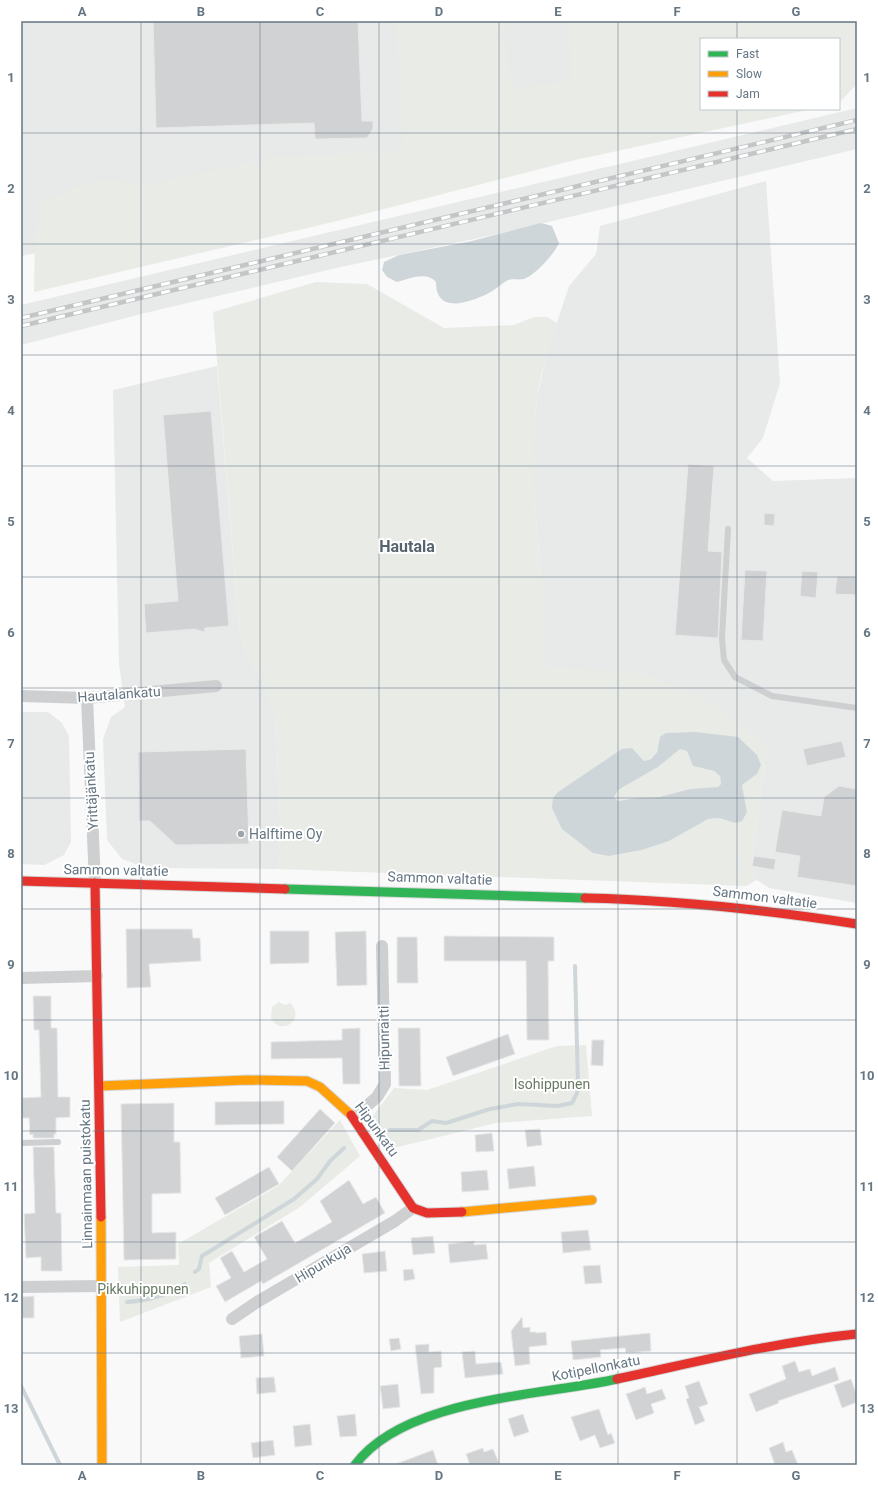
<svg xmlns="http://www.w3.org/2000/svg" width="878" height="1486" viewBox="0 0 878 1486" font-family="Roboto,sans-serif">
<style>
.built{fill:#e8e9e9}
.green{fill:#e8ebe6;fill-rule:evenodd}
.water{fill:#ced6d9;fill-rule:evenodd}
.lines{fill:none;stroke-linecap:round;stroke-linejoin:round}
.stream{stroke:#ced6d9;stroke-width:4}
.building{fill:#d0d2d3;stroke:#e8e8e8}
.fast-casing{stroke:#d5d6d7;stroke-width:11}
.slow-casing{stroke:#d5d6d7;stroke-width:11}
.jam-casing{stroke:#d5d6d7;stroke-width:11}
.lane{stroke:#cecfd0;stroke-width:6}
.street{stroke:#cecfd0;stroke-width:12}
.fast{stroke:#30b455;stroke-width:9}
.slow{stroke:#ff9f0a;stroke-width:9}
.jam{stroke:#e5322d;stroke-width:9}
.rail-casing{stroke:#c3c5c6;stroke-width:4.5}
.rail{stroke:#fff;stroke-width:3;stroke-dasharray:9;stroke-linecap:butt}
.grid{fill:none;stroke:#657683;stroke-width:1;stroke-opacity:0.55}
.poi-dot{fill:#99a4ac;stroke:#fff;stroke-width:1.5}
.labels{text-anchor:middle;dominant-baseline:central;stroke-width:4;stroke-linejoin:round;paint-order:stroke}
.street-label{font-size:14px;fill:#657683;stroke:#fff}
.poi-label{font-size:14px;fill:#657683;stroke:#fff;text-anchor:start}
.park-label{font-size:14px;fill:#687a64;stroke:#fff}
.quarter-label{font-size:16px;font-weight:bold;fill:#57646e;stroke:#fff}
.neatline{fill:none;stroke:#657683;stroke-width:1.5}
.grid-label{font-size:13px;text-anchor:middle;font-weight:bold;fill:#657683}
</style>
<rect width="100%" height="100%" fill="#f9f9f9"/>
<g class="built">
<polygon points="21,21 857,21 839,39 701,39 701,109 589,142 21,256"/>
<polygon points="857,108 857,149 493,235 341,267 145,313 21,345 21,305"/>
<polygon points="766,181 780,383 763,438 747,458 773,481 857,478 857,903 769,888 757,880 751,866 767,748 544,666 543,605 534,490 533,446 537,398 547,352 569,286 596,254 600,226"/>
<polygon points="217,366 240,637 276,710 280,854 278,869 146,868 122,859 107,840 103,739 111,717 125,707 119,664 113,390"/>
<polygon points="21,712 48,712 62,723 69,736 71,842 64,855 44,865 21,864"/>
</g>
<g class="green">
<polygon points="396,21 507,21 503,36 514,88 570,81 569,21 857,21 857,84 839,103 839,39 701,39 701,109 812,109 575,160 337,221 34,292 35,238 42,203 84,183 105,180 152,184 274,157 402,151"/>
<path d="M316 282 367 284 444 328 514 325 534 317H547L557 323C549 348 540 374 537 399 529 467 538 535 543 602 545 624 544 645 544 666L648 674 722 708 767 748 751 866 757 880 746 886 278 869 280 854 276 710 240 637 213 312ZM660 737 757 774 742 785 747 812 735 823 719 818 708 819 669 841 642 850 609 856 558 792 632 748 644 761C657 758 658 749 660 737Z"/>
<polygon points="680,749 687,751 693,766 714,771 720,776 721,784 718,788 690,789 659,797 637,798 618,801 614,796 618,790 658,767"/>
<path d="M279 1002 285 1005 290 1003C306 1018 283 1037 271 1019L272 1007Z"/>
<polygon points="586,1045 592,1116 496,1123 394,1148 372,1117 394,1088 427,1090 557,1046"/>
<polygon points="340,1120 360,1156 300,1207 209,1263 211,1287 120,1322 118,1267 179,1265 178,1244 278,1186"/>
</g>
<g class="water">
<path d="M541 223 552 226 559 243C555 253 536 274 526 278 521 281 513 278 508 280 501 284 495 290 487 294 468 303 436 314 436 282 426 271 410 279 397 282L387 277 382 270 384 262 399 255 472 241Z"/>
<path d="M695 732 738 737 757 755 761 765 757 774 742 785 747 812 742 821 735 823 719 818 708 819 669 841 642 850 609 856 593 853 562 829 552 808 553 798 558 792 622 749 632 748 644 761 651 759 657 752 660 737 666 733ZM680 749 687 751 693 766 714 771 720 776 721 784 718 787 690 789 659 797 637 798 618 801 614 797 618 790 658 767Z"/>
</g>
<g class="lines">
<g class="stream">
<polyline points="390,1130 418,1130 432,1121 446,1123 490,1109 518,1104 558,1106 572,1103 577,1093 578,1086 575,966"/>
<polyline points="195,1272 199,1269 202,1256 294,1199 317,1179 330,1161 344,1148"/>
<path d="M127 1302C149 1300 166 1296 185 1284"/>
<polyline points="21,1386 60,1465"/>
</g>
</g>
<g class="building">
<polygon points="153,21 358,21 362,121 373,121 373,129 367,138 315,139 314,123 156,128"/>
<polygon points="211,411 229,626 205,628 204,632 194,629 146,633 144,604 178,601 163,415"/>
<polygon points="688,464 714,466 708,551 722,552 718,638 675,635"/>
<polygon points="764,513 775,514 774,526 764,525"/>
<polygon points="745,570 767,571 763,641 741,640"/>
<polygon points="802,571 818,572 816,598 800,596"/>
<polygon points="837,576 857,577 857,595 835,594"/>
<polygon points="842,741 846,757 807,766 803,749"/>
<polygon points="246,749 249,844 176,845 150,821 139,821 138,752"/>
<polygon points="839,786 857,789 857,886 797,877 800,856 775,852 782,810 821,816 824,797"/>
<polygon points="754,856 776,859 774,870 752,866"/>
<polygon points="126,929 192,929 193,938 200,938 201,961 149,964 151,987 127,988"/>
<polygon points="270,931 309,931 309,963 270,964"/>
<polygon points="366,931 367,985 337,986 335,932"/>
<polygon points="444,936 554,937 554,961 548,961 549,1040 527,1040 526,961 444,961"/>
<polygon points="397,937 417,937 418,983 397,983"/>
<polygon points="33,996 51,996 51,1028 57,1028 58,1097 70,1097 70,1117 56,1118 56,1134 54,1134 54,1138 33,1138 33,1134 30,1135 29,1118 21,1118 21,1098 41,1097 39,1030 34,1030"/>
<polygon points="360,1028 360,1084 343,1084 342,1058 271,1059 271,1042 342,1040 342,1029"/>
<polygon points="398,1028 420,1028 421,1086 399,1086"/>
<polygon points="508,1034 515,1054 453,1076 446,1057"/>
<polygon points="592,1040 604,1040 603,1066 591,1065"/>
<polygon points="284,1101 284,1124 215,1125 215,1102"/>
<polygon points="174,1103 174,1142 180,1142 181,1193 152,1194 152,1233 176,1232 176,1259 124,1260 121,1104"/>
<polygon points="320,1109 335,1123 292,1171 277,1157"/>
<polygon points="540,1129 542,1145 527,1147 525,1130"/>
<polygon points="492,1133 494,1151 476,1152 475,1135"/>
<polygon points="33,1147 54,1147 56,1213 61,1213 62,1271 41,1271 41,1257 26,1258 24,1214 35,1213"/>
<polygon points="534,1166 536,1186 509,1189 507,1169"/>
<polygon points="269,1167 279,1184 225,1215 215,1198"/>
<polygon points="487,1170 489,1190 462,1192 461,1172"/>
<polygon points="349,1180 363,1204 376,1197 385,1213 263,1284 261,1281 225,1302 216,1286 231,1278 220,1258 232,1251 244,1272 267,1259 254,1237 282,1221 295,1243 332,1222 320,1201"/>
<polygon points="588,1230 591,1250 563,1253 561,1232"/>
<polygon points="433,1236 435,1253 413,1255 411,1238"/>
<polygon points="474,1241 474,1245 486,1244 488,1259 450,1263 448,1244"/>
<polygon points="385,1251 387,1271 364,1273 362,1254"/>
<polygon points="600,1265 602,1283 585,1284 583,1266"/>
<polygon points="413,1269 415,1279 404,1281 403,1270"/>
<polygon points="34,1296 34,1318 21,1318 21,1297"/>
<polygon points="522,1317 523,1328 530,1327 530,1332 536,1332 536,1333 546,1332 547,1345 529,1347 530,1364 515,1366 511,1331"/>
<polygon points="650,1333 651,1351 626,1353 625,1348 600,1350 601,1357 573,1360 571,1341"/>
<polygon points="262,1334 264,1356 241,1358 239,1336"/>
<polygon points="399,1338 401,1349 391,1351 389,1339"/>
<polygon points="429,1344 429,1352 441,1351 442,1367 434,1368 434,1393 421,1394 415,1345"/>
<polygon points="475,1351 476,1364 501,1362 503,1374 465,1378 462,1352"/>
<polygon points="795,1361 799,1372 810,1369 812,1376 835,1367 839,1380 778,1401 779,1403 756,1412 749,1394 786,1379 782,1366"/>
<polygon points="274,1377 276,1392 257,1394 256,1378"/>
<polygon points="851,1379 857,1396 857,1402 842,1408 834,1385"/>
<polygon points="699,1381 708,1404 699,1407 705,1421 695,1425 686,1399 689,1398 685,1386"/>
<polygon points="398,1384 400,1407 383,1409 380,1386"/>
<polygon points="645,1387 647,1394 662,1389 666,1399 651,1404 654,1413 636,1420 626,1394"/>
<polygon points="599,1409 608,1435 611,1433 615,1443 600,1448 595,1435 580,1441 571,1417"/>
<polygon points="355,1414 357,1436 340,1437 337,1416"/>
<polygon points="523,1414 529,1432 514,1437 508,1419"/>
<polygon points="310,1424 312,1445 295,1447 293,1426"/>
<polygon points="273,1440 275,1455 253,1458 251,1443"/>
<polygon points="783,1442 786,1452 792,1450 798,1465 775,1465 769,1448"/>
<polygon points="483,1448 484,1452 493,1449 499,1463 493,1465 470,1465 466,1454"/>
<polygon points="433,1450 438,1465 396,1465 396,1464"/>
</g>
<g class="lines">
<defs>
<g id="fast">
<polyline points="285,889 585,898"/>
<path d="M355 1465C404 1398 541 1396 617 1379"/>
</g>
<g id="slow">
<polyline points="99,1086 248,1080 307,1081 320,1087 351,1115"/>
<polyline points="462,1212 592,1200"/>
<polyline points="101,1217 102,1465"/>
</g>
<g id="jam">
<polyline points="21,881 285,889"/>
<polyline points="95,883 101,1217"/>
<path d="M585 898C676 900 767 910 857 924"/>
<polyline points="351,1115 413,1208 427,1213 462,1212"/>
<path d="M617 1379C697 1362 775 1342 857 1334"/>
</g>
</defs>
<use href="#fast" class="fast-casing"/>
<use href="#slow" class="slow-casing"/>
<use href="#jam" class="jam-casing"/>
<g class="lane">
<polyline points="728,529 722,638 724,660 735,677 772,696 857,708"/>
<polyline points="21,1143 58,1142"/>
</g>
<g class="street">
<polyline points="21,696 87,698 216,686"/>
<polyline points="87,698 95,883"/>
<polyline points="21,978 97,976"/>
<polyline points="354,1117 377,1097 385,1084 382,946"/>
<polyline points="21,1287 101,1286"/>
<polyline points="232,1319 257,1302 395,1221 413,1208"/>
</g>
<use href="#fast" class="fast"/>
<use href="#slow" class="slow"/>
<use href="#jam" class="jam"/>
<defs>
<g id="rail">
<polyline points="21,318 857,120"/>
<polyline points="21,326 857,129"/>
</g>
</defs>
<use href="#rail" class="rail-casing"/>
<use href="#rail" class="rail"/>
</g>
<path class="grid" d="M141 21V1465M260 21V1465M379 21V1465M499 21V1465M618 21V1465M737 21V39M737 109V1465M21 133H857M21 244H857M21 355H857M21 466H857M21 577H857M21 688H857M21 798H857M21 909H857M21 1020H857M21 1131H857M21 1242H857M21 1353H857"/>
<circle class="poi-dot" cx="241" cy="834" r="4"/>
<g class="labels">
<g class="street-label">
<text transform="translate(119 694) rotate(-4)">Hautalankatu</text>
<text transform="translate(91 791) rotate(-93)">Yrittäjänkatu</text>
<text transform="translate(116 870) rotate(1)">Sammon valtatie</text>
<text transform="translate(440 878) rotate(2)">Sammon valtatie</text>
<text transform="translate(765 897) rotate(7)">Sammon valtatie</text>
<text transform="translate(384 1038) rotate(-91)">Hipunraitti</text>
<text transform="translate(377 1129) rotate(54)">Hipunkatu</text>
<text transform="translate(86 1174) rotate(-91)">Linnainmaan puistokatu</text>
<text transform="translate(323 1263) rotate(-31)">Hipunkuja</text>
<text transform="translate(596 1368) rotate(-11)">Kotipellonkatu</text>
</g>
<g class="poi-label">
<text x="249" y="834">Halftime Oy</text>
</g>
<g class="park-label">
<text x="552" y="1084">Isohippunen</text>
<text x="143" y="1289">Pikkuhippunen</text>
</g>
<g class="quarter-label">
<text x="407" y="546">Hautala</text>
</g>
</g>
<rect width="878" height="1486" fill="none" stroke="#ffffff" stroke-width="44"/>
<rect x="700" y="38" width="140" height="72" fill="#ffffff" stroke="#c1c8cd"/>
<rect x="708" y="51" width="20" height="6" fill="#30b455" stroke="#c1c8cd"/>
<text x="736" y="58" font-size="12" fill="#657683">Fast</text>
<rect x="708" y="71" width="20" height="6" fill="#ff9f0a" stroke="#c1c8cd"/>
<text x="736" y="78" font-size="12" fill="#657683">Slow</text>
<rect x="708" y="91" width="20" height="6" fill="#e5322d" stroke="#c1c8cd"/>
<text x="736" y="98" font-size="12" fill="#657683">Jam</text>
<rect x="22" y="22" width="834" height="1442" class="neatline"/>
<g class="grid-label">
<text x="82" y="16">A</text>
<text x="201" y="16">B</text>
<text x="320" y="16">C</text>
<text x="439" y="16">D</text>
<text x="558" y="16">E</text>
<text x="677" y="16">F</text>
<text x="796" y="16">G</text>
<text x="11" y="82">1</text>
<text x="867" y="82">1</text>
<text x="11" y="193">2</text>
<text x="867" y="193">2</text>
<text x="11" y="304">3</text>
<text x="867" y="304">3</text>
<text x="11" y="415">4</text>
<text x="867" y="415">4</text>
<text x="11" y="526">5</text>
<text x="867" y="526">5</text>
<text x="11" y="637">6</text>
<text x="867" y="637">6</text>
<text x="11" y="748">7</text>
<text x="867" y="748">7</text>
<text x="11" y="858">8</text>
<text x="867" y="858">8</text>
<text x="11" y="969">9</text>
<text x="867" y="969">9</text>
<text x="11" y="1080">10</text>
<text x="867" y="1080">10</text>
<text x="11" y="1191">11</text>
<text x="867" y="1191">11</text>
<text x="11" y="1302">12</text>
<text x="867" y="1302">12</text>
<text x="11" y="1413">13</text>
<text x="867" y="1413">13</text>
<text x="82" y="1480">A</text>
<text x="201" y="1480">B</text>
<text x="320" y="1480">C</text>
<text x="439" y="1480">D</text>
<text x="558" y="1480">E</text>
<text x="677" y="1480">F</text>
<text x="796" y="1480">G</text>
</g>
</svg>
